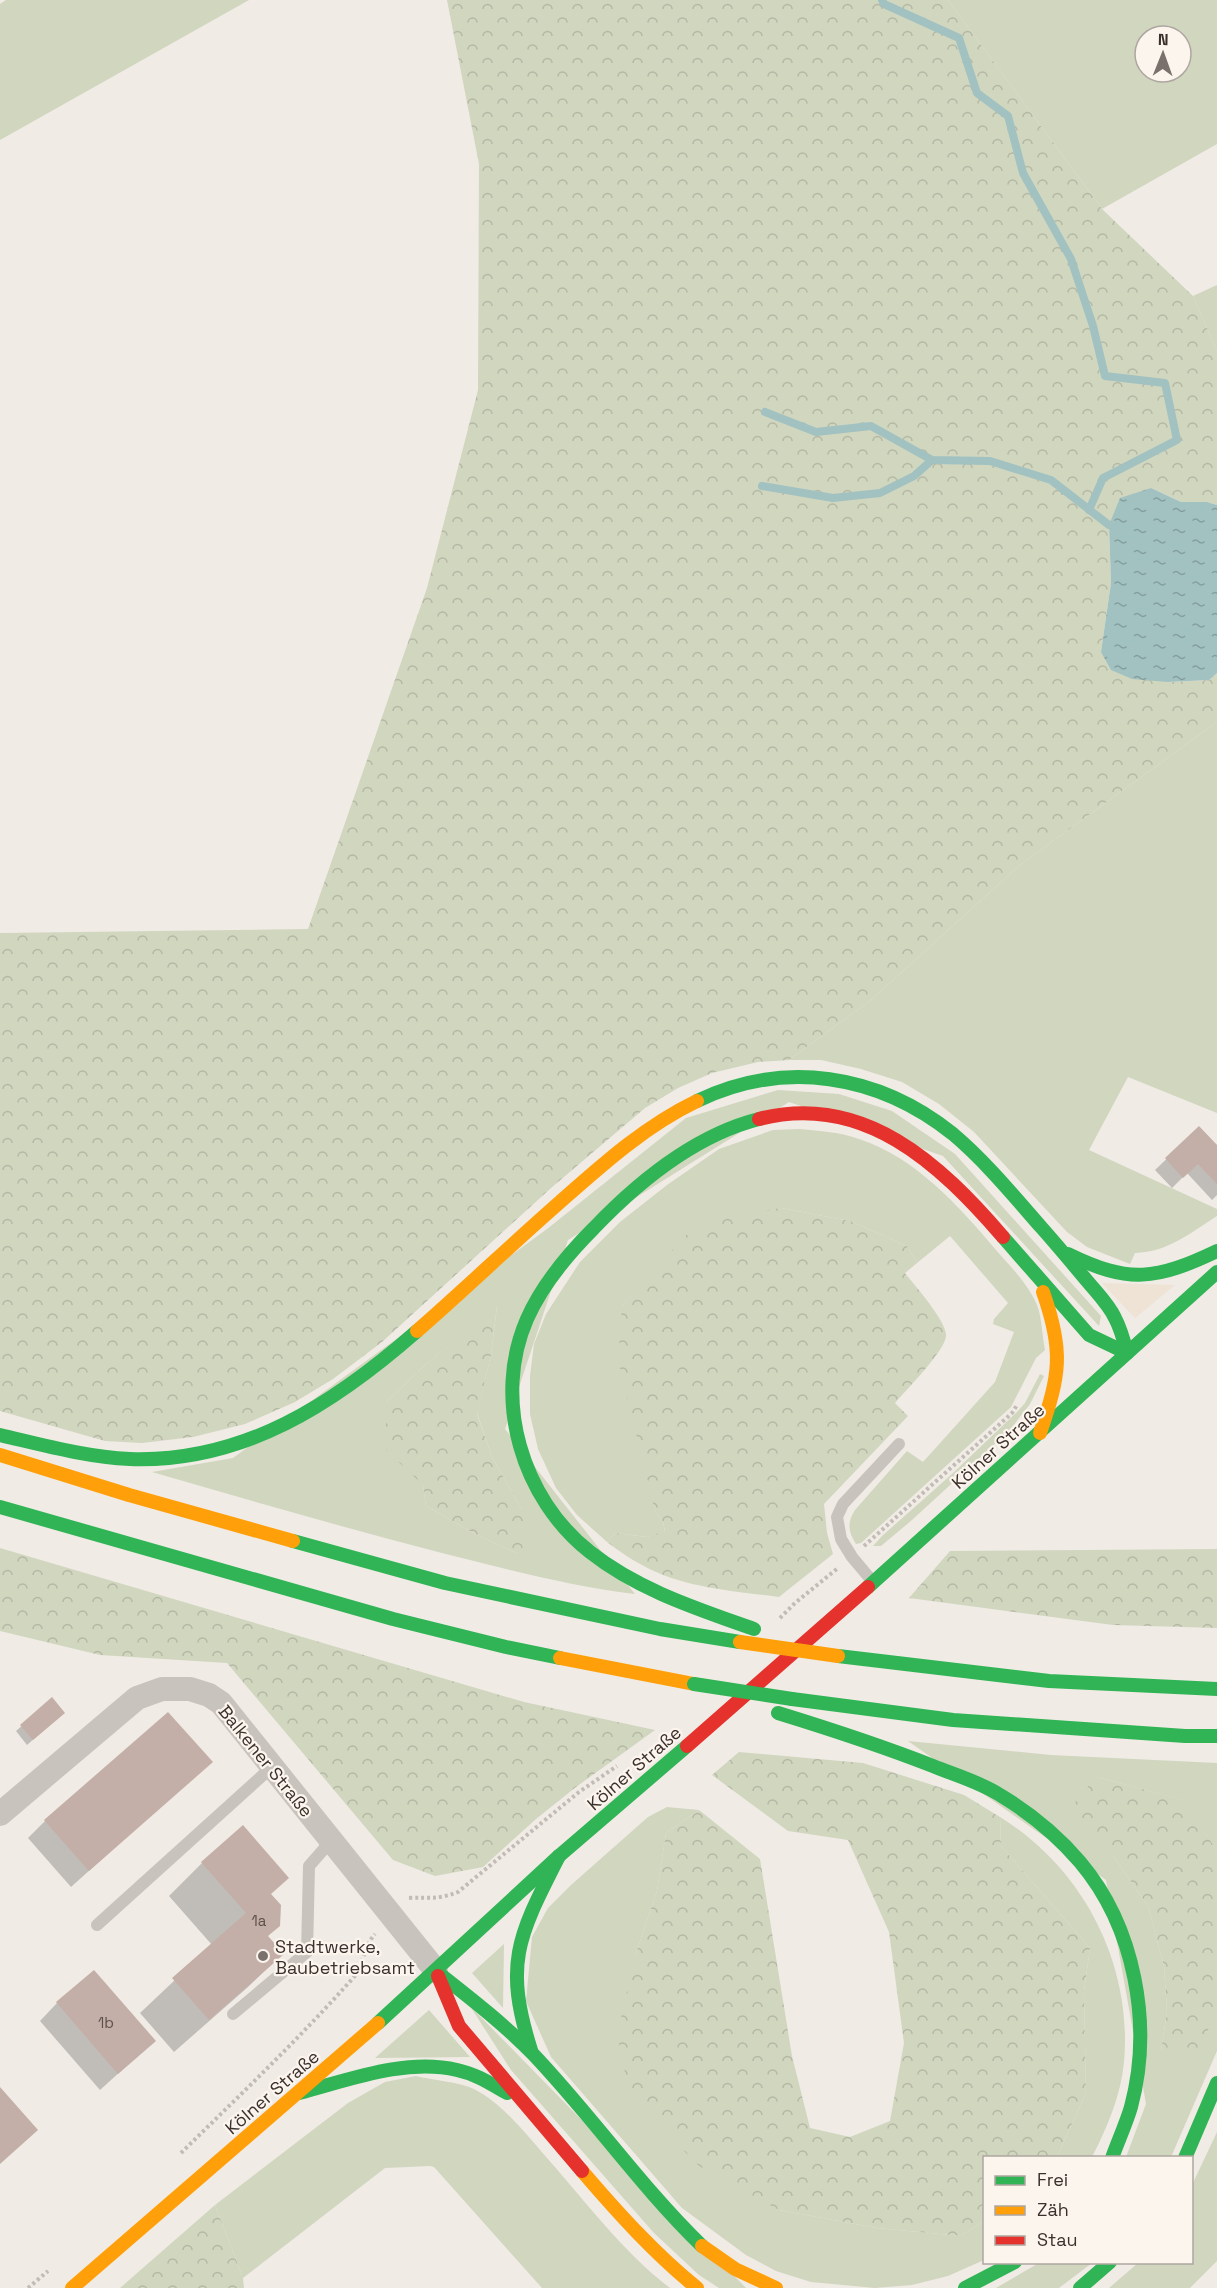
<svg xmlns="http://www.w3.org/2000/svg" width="1217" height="2288" viewBox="0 0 1217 2288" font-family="'Space Grotesk',sans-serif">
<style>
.green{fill:#d1d6bf;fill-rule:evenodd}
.forest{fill:url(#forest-crowns)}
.plaza{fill:#eee3d5}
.water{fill:url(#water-ripples)}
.shadow{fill:#0003}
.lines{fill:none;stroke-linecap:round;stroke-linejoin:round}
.stream{stroke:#a1c2c1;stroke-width:8}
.building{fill:#c3afa7}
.path{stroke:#c2bbb6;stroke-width:4;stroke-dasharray:3 3;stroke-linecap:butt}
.lane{stroke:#c9c3be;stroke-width:12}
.street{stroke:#c9c3be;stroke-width:24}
.fast{stroke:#30b455;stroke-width:14}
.slow{stroke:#ff9f0a;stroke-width:14}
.jam{stroke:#e5322d;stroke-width:14}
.fast-bridge{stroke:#30b455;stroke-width:14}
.slow-bridge{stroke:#ff9f0a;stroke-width:14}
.poi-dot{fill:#7a716c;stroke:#fbf5ee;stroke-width:2}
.labels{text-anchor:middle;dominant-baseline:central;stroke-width:4.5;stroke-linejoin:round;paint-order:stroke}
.number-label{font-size:15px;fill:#5d504a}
.street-label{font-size:18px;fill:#3b302b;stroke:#fbf5ee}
.poi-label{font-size:18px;fill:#3b302b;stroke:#fbf5ee;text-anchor:start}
</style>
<defs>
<pattern id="forest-crowns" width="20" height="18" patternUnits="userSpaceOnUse" patternTransform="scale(1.5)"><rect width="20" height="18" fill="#d1d6bf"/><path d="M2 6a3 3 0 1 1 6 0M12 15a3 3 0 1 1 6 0" fill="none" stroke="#b4b8a4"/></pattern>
<pattern id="water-ripples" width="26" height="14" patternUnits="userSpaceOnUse" patternTransform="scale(1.5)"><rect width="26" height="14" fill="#a1c2c1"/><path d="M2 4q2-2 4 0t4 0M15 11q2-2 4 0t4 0" fill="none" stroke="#849e9d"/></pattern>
</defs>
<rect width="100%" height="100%" fill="#f0ebe5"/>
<g class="green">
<polygon points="6,0 249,0 0,140 0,4"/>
<path d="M948 0H1217V144L1102 209ZM1145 36H1181V72H1145Z"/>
<polygon points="1217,285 1217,351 1193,296"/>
<path d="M1217 722V1113L1128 1077 1089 1150 1217 1209V1216C1190 1233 1168 1252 1135 1253L1130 1264 1087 1247 1067 1232 974 1132 939 1104 902 1082 861 1069 821 1060H789L871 1000 1020 865Z"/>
<path d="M778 1090 839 1094 892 1111 955 1154 1101 1316 1099 1326 943 1156 789 1102 568 1240 505 1429 635 1594C570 1586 506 1569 442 1553 345 1528 248 1500 152 1472L233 1458 547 1229 686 1118ZM497 1306 491 1355 477 1413 492 1457 522 1510 516 1553 477 1535 426 1506 423 1485 386 1402 424 1366Z"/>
<path d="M800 1129C820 1131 840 1132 859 1139 915 1157 959 1206 996 1250 1010 1266 1029 1285 1037 1305 1042 1318 1042 1336 1045 1350L1036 1358 1011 1407 861 1543 856 1544C848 1532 847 1522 855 1510L907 1451 923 1462 995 1382 1014 1332 993 1324 994 1319 1008 1303 950 1236 917 1263 907 1246 850 1221 781 1208 655 1271 622 1306 655 1511 663 1522 665 1532 647 1537 615 1533 607 1542 577 1515 556 1488 538 1449 530 1414V1376L534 1344 546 1314 580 1262 620 1222 667 1185 719 1149 773 1130Z"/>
<polygon points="1040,1374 1044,1376 1030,1404 1009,1431 912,1520 881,1546 873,1546 882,1536 952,1474 1018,1411 1025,1403"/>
<polygon points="908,1741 1051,1755 1217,1763 1217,1851 1183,1800 1096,1777 1114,1857 1148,1906 1164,1966 1167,2012 1161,2051 1217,2008 1217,2003 1217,2051 1171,2157 1126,2157 1146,2104 1106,1880"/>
<polygon points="667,1807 699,1810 666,1833 657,1891 635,1956 779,2210 877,2228 961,2236 984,2221 984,2260 948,2276 912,2285 875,2288 811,2282 776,2271 746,2255 682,2208 551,2057 526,2001 532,1937 548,1908 571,1885 648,1817"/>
<path d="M1000 1817C1083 1868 1133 1964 1124 2062 1121 2095 1107 2128 1092 2157H1057L1086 2093 1084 1991 1090 1948 1001 1846Z"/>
<polygon points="504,1944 503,2008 472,1973"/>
<polygon points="470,2006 746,2288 719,2288 699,2275 654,2233 511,2070"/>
<polygon points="429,2010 470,2057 375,2058"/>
<path d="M416 2076C432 2080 459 2082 474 2089 503 2104 526 2134 547 2158 586 2202 623 2252 670 2288H542L434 2167 430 2166 385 2168 243 2278 215 2205 348 2103 385 2082Z"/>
<polygon points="1217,2132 1217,2261 1190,2288 1109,2288 1138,2263 1192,2262 1192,2185"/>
<polygon points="1039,2263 1092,2263 1059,2288 996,2288"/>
</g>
<g class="forest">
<polygon points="447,0 948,0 1102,209 1193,296 1217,351 1217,505 1207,502 1181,502 1151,488 1109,525 1111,583 1101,652 1168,682 1209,680 1217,673 1217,722 1020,865 871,1000 789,1060 758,1062 712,1073 678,1088 645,1108 551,1188 382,1342 333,1379 295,1402 245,1424 193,1437 142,1443 105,1441 0,1411 0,933 308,929 427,588 478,390 479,164"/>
<path d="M781 1208 850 1221 907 1246 917 1263 905 1273C914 1285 947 1321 946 1336 945 1351 906 1390 895 1403L908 1416 824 1504 827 1533 833 1554 779 1597C734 1591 683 1588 642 1565 630 1559 618 1550 607 1542L615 1533 647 1537 665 1531 663 1522 655 1511 618 1360 622 1306 688 1233 737 1215Z"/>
<polygon points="497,1305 491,1355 477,1414 492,1457 522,1510 528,1543 516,1553 477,1535 426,1506 423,1485 386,1450 386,1402 424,1366"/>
<polygon points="0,1548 524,1702 655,1730 576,1787 536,1819 483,1867 435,1876 393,1860 227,1663 100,1655 0,1631"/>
<polygon points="1217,1549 1217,1628 1113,1625 909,1598 950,1551"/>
<polygon points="739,1752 863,1763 964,1795 1000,1817 1001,1846 1090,1948 1084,1991 1086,2093 1057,2157 984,2158 984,2221 961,2236 877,2228 779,2210 699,2166 630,2096 617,2035 635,1956 657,1891 666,1833 699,1810 760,1859 792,2056 810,2128 850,2137 890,2121 904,2043 889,1932 848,1840 788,1831 712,1775"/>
<polygon points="1096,1777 1184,1800 1217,1851 1217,2008 1198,2055 1161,2051 1167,2012 1164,1966 1148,1906 1114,1857 1072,1806"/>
<polygon points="215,2205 243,2278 244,2288 120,2288"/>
</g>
<polygon class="plaza" points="1102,1283 1175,1285 1135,1318"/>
<polygon class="water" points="1151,488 1181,502 1207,502 1217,505 1217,673 1209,680 1168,682 1132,679 1111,670 1101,652 1111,583 1109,525 1120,498"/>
<g class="shadow">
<polygon points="1199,1128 1217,1147 1217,1195 1212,1200 1187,1173 1172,1188 1155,1170"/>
<polygon points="52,1699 58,1718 27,1745 16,1731"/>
<polygon points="210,1762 71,1887 28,1838 45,1821"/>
<polygon points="242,1827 267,1937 282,1954 248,1987 174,2052 140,2013 212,1945 169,1896 202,1863"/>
<polygon points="57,2003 154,2041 100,2090 40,2021"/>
</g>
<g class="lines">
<g class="stream">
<polyline points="882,0 884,4 959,38 977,93 1008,116 1023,173 1071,259 1093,326 1105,376 1165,383 1177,440 1103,478 1089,510"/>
<polyline points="765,412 816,432 871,426 932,460 990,461 1051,480 1109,525"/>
<polyline points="762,486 833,498 880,493 914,476 932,460"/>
</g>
</g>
<g class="building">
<polygon points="1199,1126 1217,1145 1217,1184 1198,1164 1183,1178 1165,1158"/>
<polygon points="52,1697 65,1713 33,1740 20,1725"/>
<polygon points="168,1712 213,1762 89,1871 44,1820"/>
<polygon points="243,1825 289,1878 271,1894 281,1905 280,1926 268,1936 284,1954 209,2020 172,1978 246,1913 201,1862"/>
<polygon points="94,1970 156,2041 118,2074 56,2002"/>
<polygon points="0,2087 38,2130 0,2164"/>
</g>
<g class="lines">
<g class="path">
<polyline points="864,1546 1012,1413 1017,1405"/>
<polyline points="780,1618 795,1603 838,1568"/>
<path d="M409 1898C428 1897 438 1900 458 1892L579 1792 617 1766"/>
<path d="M181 2153C239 2096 299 2039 353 1978 364 1966 363 1947 375 1934"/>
<polyline points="28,2288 48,2271"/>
</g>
<g class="lane">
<polyline points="873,1582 852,1557 841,1539 837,1517 843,1504 899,1444"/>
<polyline points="97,1925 273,1766"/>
<polyline points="233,2014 307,1952 309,1866 331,1841"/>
</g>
<polyline class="street" points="0,1814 137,1698 162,1689 190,1689 209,1695 221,1703 436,1971"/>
<g class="fast">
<path d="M697 1101C784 1059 878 1074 953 1134 985 1161 1013 1195 1041 1227 1057 1245 1072 1263 1088 1282 1098 1294 1109 1305 1115 1318 1121 1329 1124 1341 1127 1353"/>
<polyline points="1003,1237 1089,1335 1127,1353"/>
<path d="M1068 1254C1129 1284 1156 1280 1217 1251"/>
<path d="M0 1435C43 1445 86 1457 130 1459 244 1463 335 1403 417 1331"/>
<polyline points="0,1507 393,1619 506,1647 560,1658"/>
<polyline points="293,1541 445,1583 660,1629 740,1642"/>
<polyline points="868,1587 1217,1272"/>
<path d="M754 1629C698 1609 638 1590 590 1552 522 1499 492 1399 527 1319 542 1285 568 1254 594 1228 638 1182 696 1135 759 1119"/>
<polyline points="838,1656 1049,1681 1217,1689"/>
<polyline points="792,1699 953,1720 1185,1736 1217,1736"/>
<path d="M778 1713C830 1729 882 1746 933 1766 955 1775 980 1782 1000 1795 1030 1813 1057 1835 1080 1862 1135 1927 1153 2025 1131 2107 1126 2124 1118 2141 1112 2158"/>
<path d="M436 1971C469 1997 504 2024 533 2054 592 2116 641 2187 702 2246"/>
<polyline points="378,2023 559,1856 687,1746"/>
<path d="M531 2050C503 1962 519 1935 559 1856"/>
<path d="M299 2093C349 2080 405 2058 457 2070 476 2074 491 2084 507 2093"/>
<polyline points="1185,2158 1217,2083"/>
<polyline points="965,2288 1015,2262"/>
<polyline points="1080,2288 1110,2262"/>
</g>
<g class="slow">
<path d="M417 1331C465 1289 512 1244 560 1202 603 1164 645 1126 697 1101"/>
<path d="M1040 1433C1060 1375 1064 1351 1043 1292"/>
<polyline points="0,1455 129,1495 293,1541"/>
<polyline points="560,1658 694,1684"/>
<path d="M582 2171C618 2213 654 2253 697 2288"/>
<polyline points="702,2246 735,2269 776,2288"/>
<polyline points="72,2288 378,2023"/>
</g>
<g class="jam">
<path d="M759 1119C864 1092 940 1164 1003 1237"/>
<polyline points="687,1746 868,1587"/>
<polyline points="438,1976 459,2026 582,2171"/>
</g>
<polyline class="fast-bridge" points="694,1684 792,1699"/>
<polyline class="slow-bridge" points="740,1642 838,1656"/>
</g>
<circle class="poi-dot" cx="263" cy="1956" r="6"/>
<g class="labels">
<g class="number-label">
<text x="259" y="1920">1a</text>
<text x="106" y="2022">1b</text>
</g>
<g class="street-label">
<text transform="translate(998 1446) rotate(-42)">Kölner Straße</text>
<text transform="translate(266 1761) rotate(51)">Balkener Straße</text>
<text transform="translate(634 1768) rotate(-41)">Kölner Straße</text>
<text transform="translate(272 2092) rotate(-41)">Kölner Straße</text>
</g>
<g class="poi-label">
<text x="275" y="1946">Stadtwerke,<tspan x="275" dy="21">Baubetriebsamt</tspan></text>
</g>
</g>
<rect x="983" y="2156" width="210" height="108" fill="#fbf5ee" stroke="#aea6a0" stroke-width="1.5"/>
<rect x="995" y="2176" width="30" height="9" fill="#30b455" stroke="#aea6a0" stroke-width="1.5"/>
<text x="1037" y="2186" font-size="18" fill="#3b302b">Frei</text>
<rect x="995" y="2206" width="30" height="9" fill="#ff9f0a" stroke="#aea6a0" stroke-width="1.5"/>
<text x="1037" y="2216" font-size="18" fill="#3b302b">Zäh</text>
<rect x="995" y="2236" width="30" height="9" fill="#e5322d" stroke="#aea6a0" stroke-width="1.5"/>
<text x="1037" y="2246" font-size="18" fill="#3b302b">Stau</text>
<g transform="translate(1163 54) rotate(1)"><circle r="28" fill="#fbf5ee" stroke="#aea6a0" stroke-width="1.5"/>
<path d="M0-4.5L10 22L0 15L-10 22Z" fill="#7a716c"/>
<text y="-9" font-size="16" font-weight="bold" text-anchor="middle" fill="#3b302b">N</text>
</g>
</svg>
